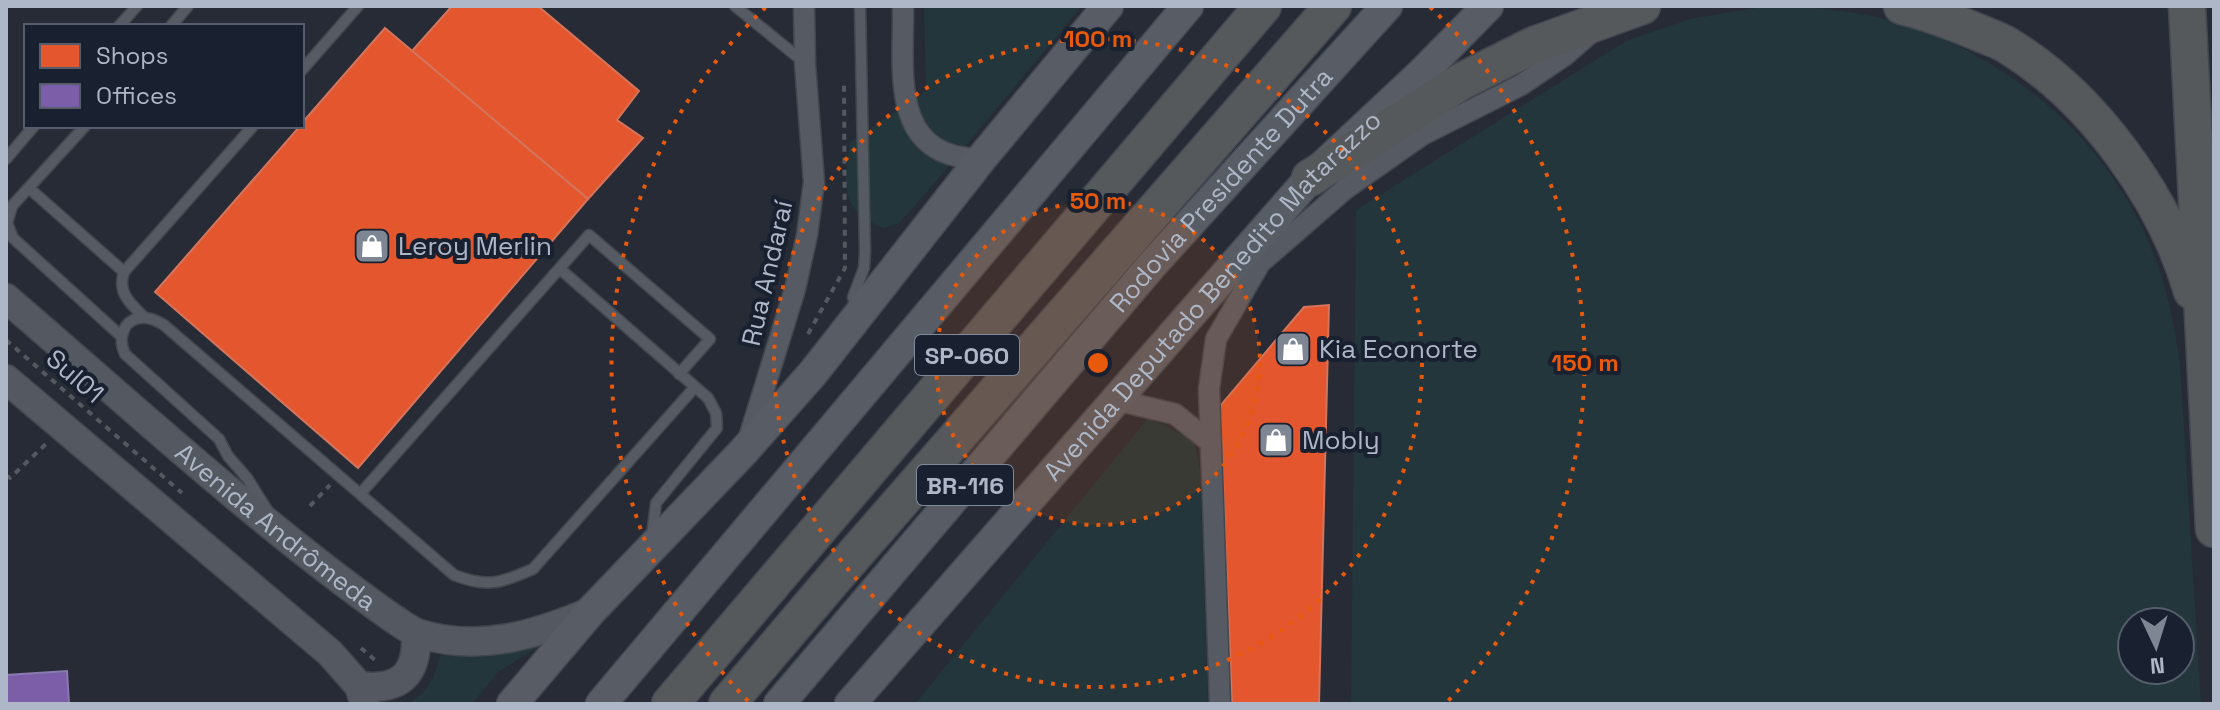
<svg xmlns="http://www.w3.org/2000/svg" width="2220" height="710" viewBox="0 0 2220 710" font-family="'Space Grotesk',sans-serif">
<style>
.green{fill:#23363b;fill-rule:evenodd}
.shops{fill:#e4572e;stroke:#d4745c;stroke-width:2}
.offices{fill:#7b5ea7;stroke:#8a79b1;stroke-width:2}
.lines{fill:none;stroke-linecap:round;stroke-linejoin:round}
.lane-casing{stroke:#42464d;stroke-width:13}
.street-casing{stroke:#42464d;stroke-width:23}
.secondary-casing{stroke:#42464d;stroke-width:31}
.primary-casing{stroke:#434852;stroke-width:33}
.highway-casing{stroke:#424751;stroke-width:39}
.path{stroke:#545960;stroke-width:4;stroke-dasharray:6 6;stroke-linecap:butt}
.lane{stroke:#565a63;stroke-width:10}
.street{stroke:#565a63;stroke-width:20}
.secondary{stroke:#545961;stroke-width:28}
.primary{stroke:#585d65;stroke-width:30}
.highway{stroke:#56595c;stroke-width:36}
.ring{fill:none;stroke:#e8590c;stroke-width:4;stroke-dasharray:4 8}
.labels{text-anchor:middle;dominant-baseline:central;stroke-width:8;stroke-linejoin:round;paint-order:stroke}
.shield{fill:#192130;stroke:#818a9a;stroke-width:2}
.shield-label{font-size:24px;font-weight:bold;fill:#aeb7c7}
.street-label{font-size:26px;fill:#aeb7c7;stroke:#192130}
.poi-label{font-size:26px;fill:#aeb7c7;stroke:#192130;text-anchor:start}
.centre{fill:#e8590c;stroke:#192130;stroke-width:4}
.ring-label{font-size:24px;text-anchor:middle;font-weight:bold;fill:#e8590c;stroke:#192130;stroke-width:8;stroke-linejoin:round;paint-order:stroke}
</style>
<rect width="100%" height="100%" fill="#262b35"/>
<g class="green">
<path d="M924 6H1082L926 193 899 223 884 228C836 208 845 184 850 142L926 91Z"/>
<path d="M1790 7C1824 8 1859 12 1892 21 2013 56 2114 145 2157 263 2169 296 2175 330 2180 364L2201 704H1351L1356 210 1626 41 1690 19 1756 8ZM2132 622H2180V670H2132Z"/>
<polygon points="1148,418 1194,440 1200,471 1208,704 915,704"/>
<path d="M540 646 498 672 472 704H407C428 693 435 678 440 655 478 658 503 652 540 646Z"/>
</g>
<g class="shops">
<polygon points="452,6 538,6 639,91 617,120 643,138 588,199 412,51"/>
<polygon points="385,28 588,199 358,468 155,292 300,126 302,126 302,123"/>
<polygon points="1329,305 1319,704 1232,704 1220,406 1304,307"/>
</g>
<polygon class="offices" points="67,671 69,704 6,704 6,675"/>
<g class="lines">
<defs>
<g id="lane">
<polyline points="735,6 805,63"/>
<polyline points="119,26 137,6"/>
<polyline points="171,26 188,6"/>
<polyline points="302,70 358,6"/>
<polyline points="85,126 12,206 7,223 13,238 121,336"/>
<polyline points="6,159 34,126"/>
<polyline points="30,189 124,272"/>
<polyline points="560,269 708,398 716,413 717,428 656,503 652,535"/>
<polyline points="856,309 853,297 864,268 865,252 860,6"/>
<path d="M144 317C130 303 117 293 124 272L253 126"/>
<polyline points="361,493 589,235 710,339 679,374"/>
<path d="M269 513 247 478 228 456 219 439 125 354C117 338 124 316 146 318 152 318 159 322 164 325L454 575C487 588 501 583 533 569L695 387"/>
</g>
<g id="street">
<path d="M903 6C904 71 888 158 981 159"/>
<polyline points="1116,400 1175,414 1210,442"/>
<polyline points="748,441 795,289 807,235 814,182 805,64 804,6"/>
<polyline points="1220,704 1209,389 1216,339 1260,263 1345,189 1422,135 1521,85 1564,56 1588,35"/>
</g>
<g id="secondary">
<path id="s1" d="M6 298C113 390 218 486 330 572 351 588 372 604 394 619 402 624 410 631 420 634 480 652 535 635 590 612"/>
<polyline points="6,379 330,653 359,686 365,704"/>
<path d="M359 686C400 691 418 675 416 633"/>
</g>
<g id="primary">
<polyline points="512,704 590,612 744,451 813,373 981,159 1108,6"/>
<polyline points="601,704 1188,6"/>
<path id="s2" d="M779 704 1151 266 1387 6"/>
<path id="s3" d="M850 704 1310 178 1421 74 1488 6"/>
</g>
<g id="highway">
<path d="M1902 6C1931 13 1956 23 1982 34 1991 38 2002 41 2010 47 2093 98 2165 198 2192 291"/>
<polyline points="2187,6 2214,529"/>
<polyline points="1310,178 1462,81 1534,45 1642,6"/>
<polyline points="670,704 1263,6"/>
<polyline points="727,704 835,577 1333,6"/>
</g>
</defs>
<use href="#lane" class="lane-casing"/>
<use href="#street" class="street-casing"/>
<use href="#secondary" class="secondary-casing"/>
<use href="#primary" class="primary-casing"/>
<use href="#highway" class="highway-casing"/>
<g class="path">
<polyline points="808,334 845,268 844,84"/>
<polyline points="6,340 182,493"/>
<polyline points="6,475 10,478 47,443"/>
<polyline points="310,506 330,485"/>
<polyline points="361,648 376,661"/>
</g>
<use href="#lane" class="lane"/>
<use href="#street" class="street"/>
<use href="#secondary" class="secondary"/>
<use href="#primary" class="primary"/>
<use href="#highway" class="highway"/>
</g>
<circle cx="1098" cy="363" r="162" fill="#e8590c" fill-opacity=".12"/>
<g class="ring">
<circle cx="1098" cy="363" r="162"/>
<circle cx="1098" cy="363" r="324"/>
<path d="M748 701A487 487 0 0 1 766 7M1430 7A487 487 0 0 1 1448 701"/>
</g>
<defs>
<symbol id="shop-square" viewBox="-11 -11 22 22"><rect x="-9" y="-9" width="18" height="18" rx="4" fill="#7e8694" stroke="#192130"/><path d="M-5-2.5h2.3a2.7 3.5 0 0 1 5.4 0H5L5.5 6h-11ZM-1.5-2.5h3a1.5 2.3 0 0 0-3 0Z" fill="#fff"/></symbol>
</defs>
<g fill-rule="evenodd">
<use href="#shop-square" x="352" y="226" width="40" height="40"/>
<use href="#shop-square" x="1273" y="329" width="40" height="40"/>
<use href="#shop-square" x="1256" y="420" width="40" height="40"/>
</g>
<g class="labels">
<g class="shield">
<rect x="915" y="335" width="104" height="40" rx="6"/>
<rect x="917" y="465" width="96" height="40" rx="6"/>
</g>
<g class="shield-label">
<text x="967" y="355">SP-060</text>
<text x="965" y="485">BR-116</text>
</g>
<g class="street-label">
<text stroke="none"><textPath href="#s2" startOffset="678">Rodovia Presidente Dutra</textPath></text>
<text transform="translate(767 273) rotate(-77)">Rua Andaraí</text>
<text stroke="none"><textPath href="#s3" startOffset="546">Avenida Deputado Benedito Matarazzo</textPath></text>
<text transform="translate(75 376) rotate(41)">Sul01</text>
<text stroke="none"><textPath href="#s1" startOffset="354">Avenida Andrômeda</textPath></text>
</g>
<g class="poi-label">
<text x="398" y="246">Leroy Merlin</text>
<text x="1319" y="349">Kia Econorte</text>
<text x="1302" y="440">Mobly</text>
</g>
</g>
<circle cx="1098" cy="363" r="12" class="centre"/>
<g class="ring-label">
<text x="1098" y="47">100 m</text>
<text x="1098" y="209">50 m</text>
<text x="1585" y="371">150 m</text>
</g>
<rect width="2220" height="710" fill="none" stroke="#aeb7c7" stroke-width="16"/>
<rect x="24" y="24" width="280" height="104" fill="#192130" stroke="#555d6c" stroke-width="2"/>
<rect x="40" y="44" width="40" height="24" fill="#e4572e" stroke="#555d6c" stroke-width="2"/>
<text x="96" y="64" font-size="24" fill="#aeb7c7">Shops</text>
<rect x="40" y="84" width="40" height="24" fill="#7b5ea7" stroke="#555d6c" stroke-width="2"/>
<text x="96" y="104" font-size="24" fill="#aeb7c7">Offices</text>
<g transform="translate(2156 646) rotate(176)"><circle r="38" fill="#192130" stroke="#555d6c" stroke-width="2"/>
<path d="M0-6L14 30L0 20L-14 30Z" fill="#7e8694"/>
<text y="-12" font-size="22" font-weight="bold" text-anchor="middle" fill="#aeb7c7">N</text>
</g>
</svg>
